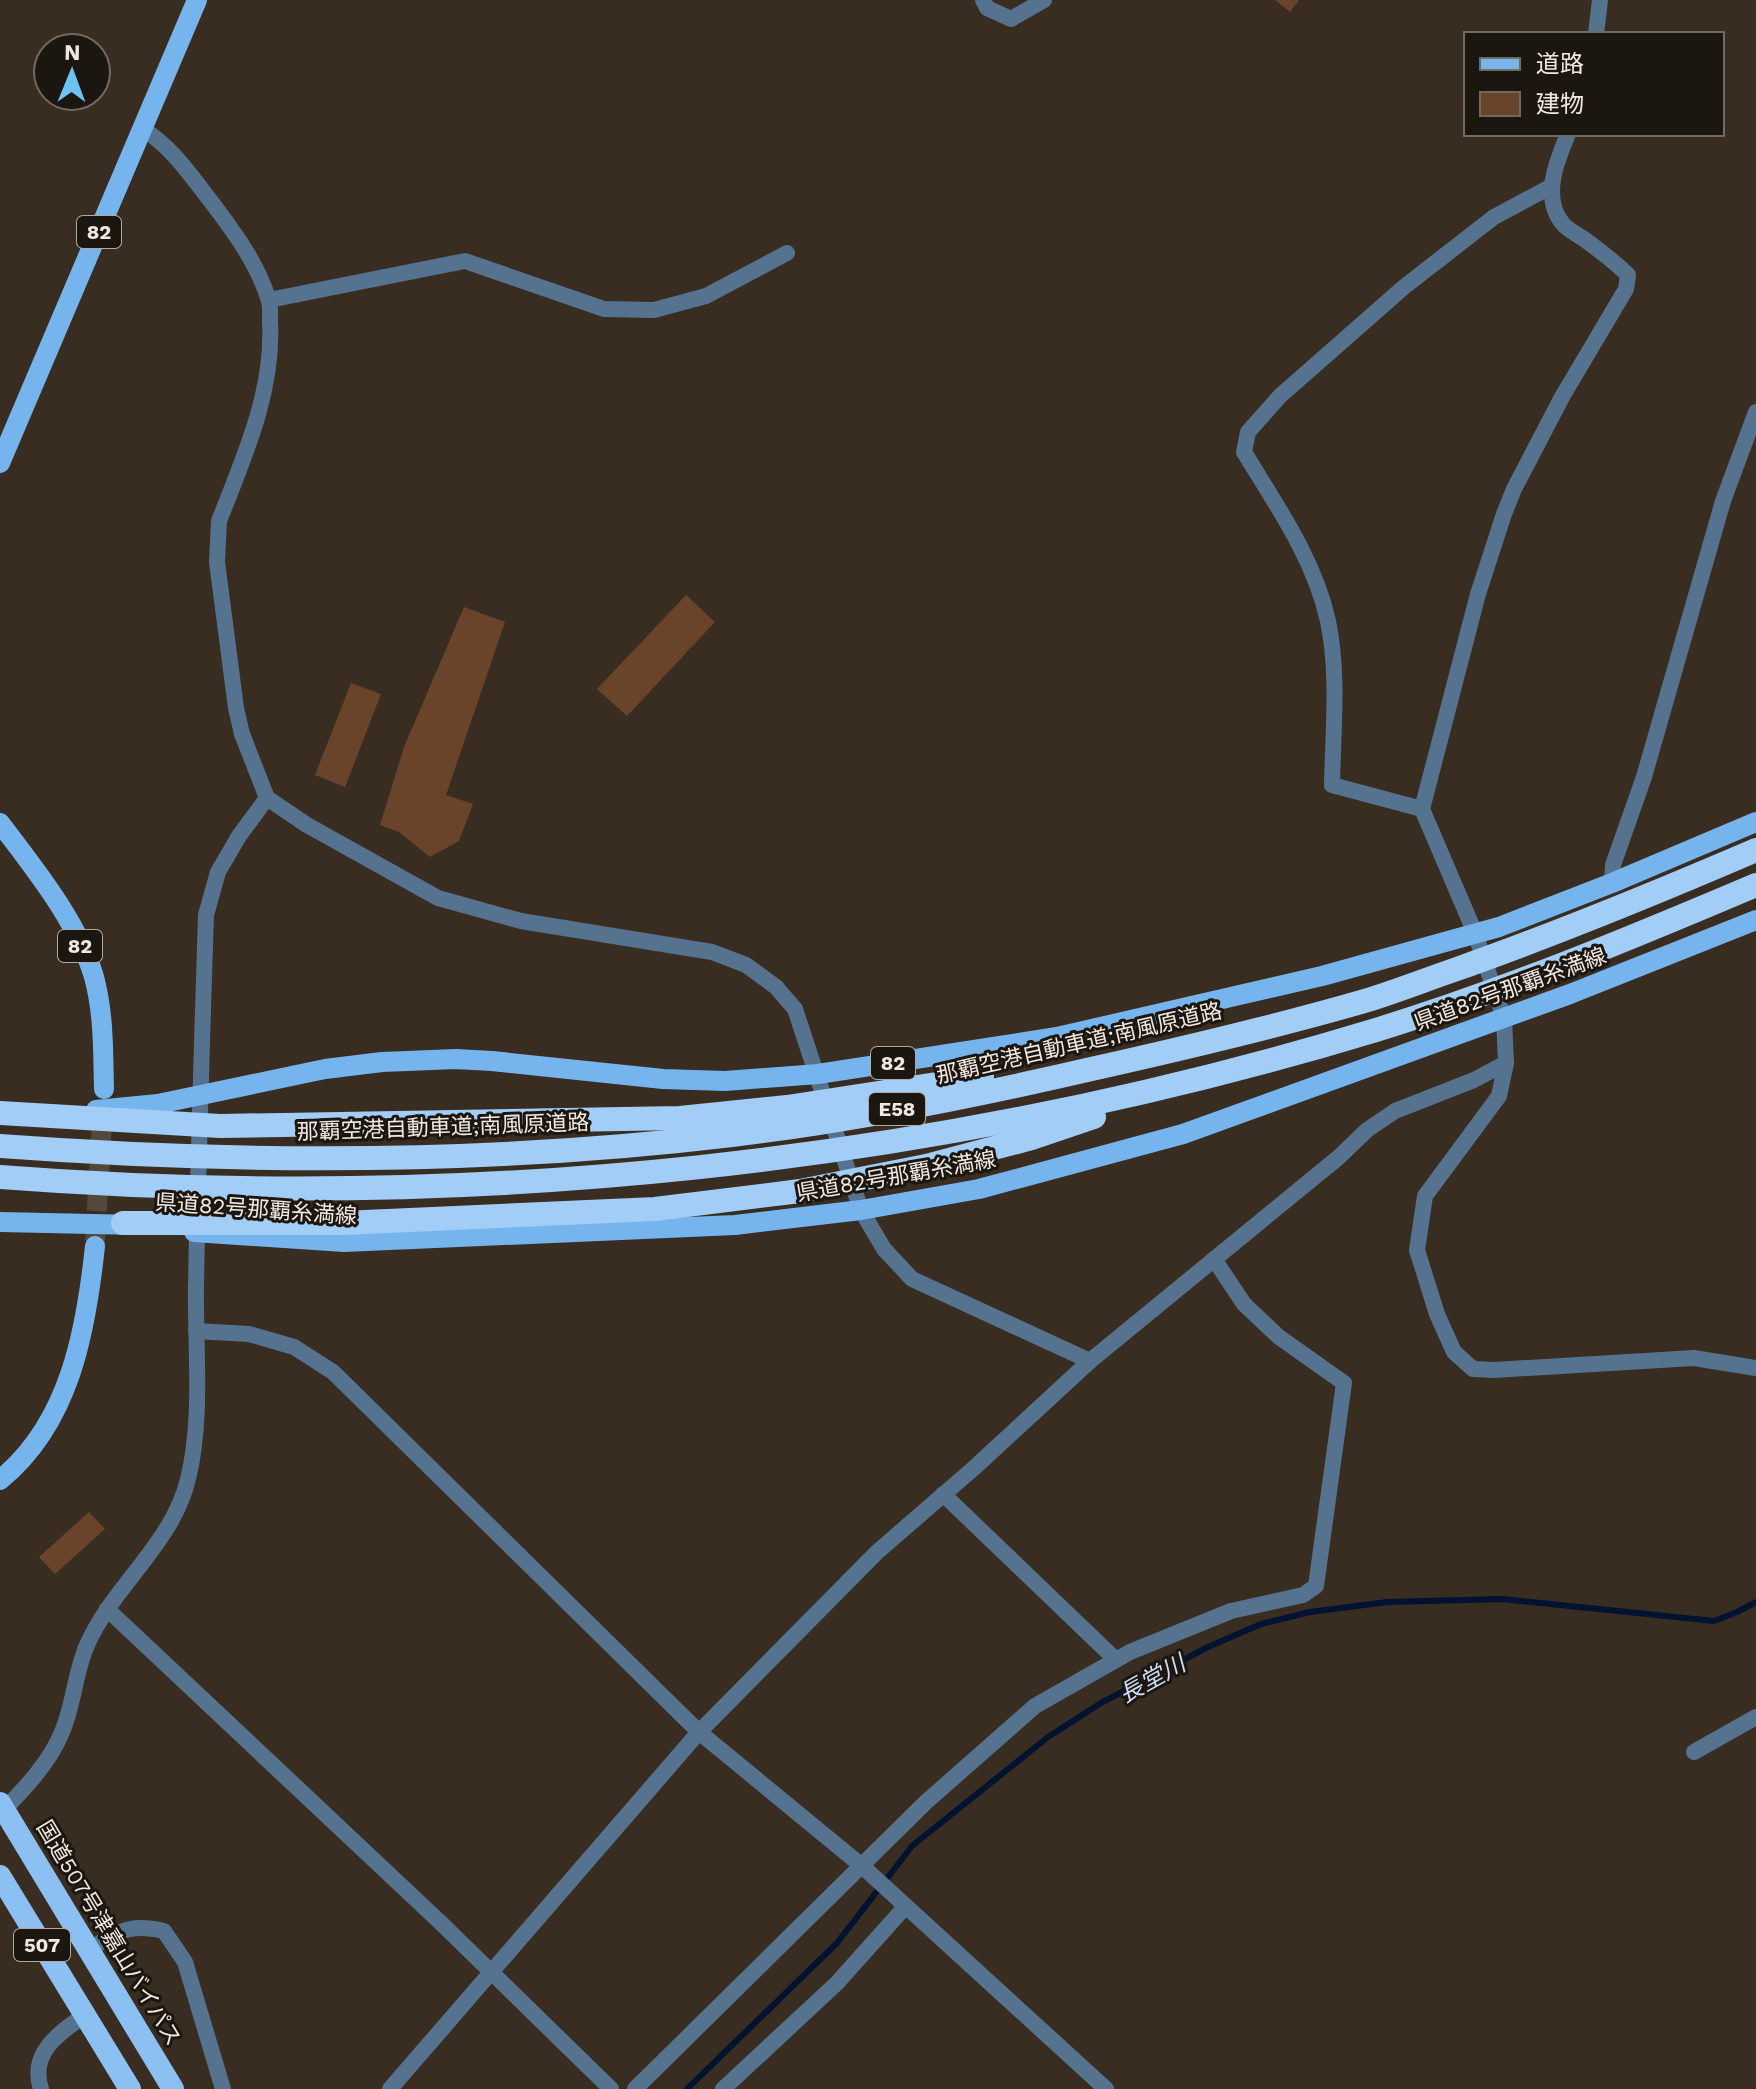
<svg xmlns="http://www.w3.org/2000/svg" width="1756" height="2089" viewBox="0 0 1756 2089" font-family="'Work Sans','Noto Sans JP',sans-serif">
<style>
.lines{fill:none;stroke-linecap:round;stroke-linejoin:round}
.stream{stroke:#011330;stroke-width:6}
.building{fill:#69442a}
.primary-tunnel{stroke:#54483d;stroke-width:20;stroke-dasharray:20 10;stroke-linecap:butt}
.minor{stroke:#55728e;stroke-width:16}
.primary{stroke:#76b4ee;stroke-width:20}
.trunk{stroke:#8cc0f2;stroke-width:22}
.motorway{stroke:#a1cdf6;stroke-width:24}
.labels{text-anchor:middle;dominant-baseline:central;stroke-width:6;stroke-linejoin:round;paint-order:stroke}
.shield{fill:#1c1610;stroke:#b0a9a2;stroke-width:2}
.shield-label{font-size:20px;font-weight:bold;fill:#f0e8e0}
.street-label{font-size:22px;fill:#f0e8e0;stroke:#1c1610}
.water-label{font-size:24px;font-style:italic;fill:#cddef6;stroke:#1c1610}
</style>
<rect width="100%" height="100%" fill="#392c20"/>
<g class="lines">
<polyline class="stream" points="687,2089 837,1943 912,1846 1048,1737 1101,1703 1208,1647 1261,1624 1310,1612 1387,1602 1502,1599 1714,1621 1737,1612 1756,1602"/>
</g>
<g class="building">
<polygon points="1275,0 1299,0 1290,12"/>
<polygon points="686,595 715,622 627,716 597,689"/>
<polygon points="464,607 505,622 446,795 473,804 459,841 430,857 399,832 380,825 404,747"/>
<polygon points="351,683 381,694 345,787 315,775"/>
<polygon points="89,1512 105,1529 55,1574 39,1557"/>
</g>
<g class="lines">
<polyline class="primary-tunnel" points="95,1241 103,1105"/>
<g class="minor">
<polyline points="983,0 987,8 1011,19 1044,0"/>
<polyline points="1596,34 1600,0"/>
<path d="M143 129C173 148 191 176 213 204 234 232 257 263 268 298 271 305 270 314 270 322 274 391 244 457 219 521L217 562 236 708 242 734 267 798 307 825 438 898 521 921 712 952 746 965 776 987 795 1009 861 1210 884 1249 912 1279 1090 1361"/>
<path d="M1568 134C1557 160 1541 198 1563 224 1568 230 1578 235 1584 239 1600 251 1614 261 1628 275L1626 289 1562 397 1514 489 1504 514 1478 594 1422 809 1475 933 1504 1018 1506 1063 1499 1096 1425 1196 1417 1250 1437 1314 1454 1352 1473 1369 1494 1370 1694 1358 1756 1368"/>
<polyline points="269,300 465,261 604,309 654,310 706,296 787,253"/>
<path d="M1422 809 1332 785C1333 731 1339 674 1328 621 1314 558 1276 505 1244 452L1248 432 1280 396 1404 287 1494 217 1552 186"/>
<polyline points="1612,883 1613,865 1644,777 1723,501 1756,412"/>
<polyline points="196,1331 249,1334 294,1347 333,1372 699,1732 862,1866 1106,2089"/>
<polyline points="943,1494 1115,1659"/>
<polyline points="107,1609 442,1924 611,2089"/>
<polyline points="1694,1752 1756,1717"/>
<path d="M0 1814C24 1789 49 1764 62 1732 74 1704 75 1672 87 1645 113 1586 173 1543 188 1479 203 1419 195 1348 196 1286 198 1162 202 1039 206 915L218 872 239 836 267 798"/>
<path d="M90 1949C119 1931 130 1923 164 1931L185 1962 223 2089"/>
<path d="M41 2089C29 2053 59 2033 85 2015"/>
<polyline points="390,2089 699,1732 876,1553 974,1468 1090,1361 1339,1157 1367,1130 1395,1111 1474,1080 1506,1063"/>
<polyline points="635,2089 926,1802 1035,1706 1130,1652 1231,1611 1303,1595 1316,1586 1344,1383 1279,1337 1244,1304 1214,1259"/>
<polyline points="723,2089 837,1983 905,1907"/>
</g>
<g class="primary">
<polyline points="0,463 197,0"/>
<path d="M0 823C34 868 78 922 94 977 104 1014 103 1051 104 1089"/>
<polyline points="96,1110 158,1104 325,1069 382,1062 456,1059 492,1061 663,1079 725,1081 818,1074 1057,1037 1322,976 1499,927 1612,883 1756,822"/>
<polyline points="0,1222 138,1225"/>
<polyline points="194,1232 344,1242 735,1225 861,1210 979,1189 1183,1134 1570,994 1756,920"/>
<path d="M0 1480C70 1423 86 1331 95 1246"/>
</g>
<g class="trunk">
<polyline points="0,1803 173,2089"/>
<polyline points="0,1876 130,2089"/>
</g>
<g class="motorway">
<polyline points="0,1113 220,1126 680,1118 787,1107 982,1077"/>
<path d="M0 1146C243 1164 490 1164 732 1135 851 1121 970 1097 1087 1070 1181 1049 1275 1027 1368 1000 1397 991 1425 980 1454 970 1556 934 1656 893 1756 850"/>
<path d="M0 1177C464 1213 931 1165 1376 1030 1506 990 1631 938 1756 885"/>
<polyline points="123,1223 343,1223 655,1209 800,1191 926,1166 1032,1138 1094,1117"/>
</g>
</g>
<g class="labels">
<g class="shield">
<rect x="77" y="216" width="44" height="32" rx="6"/>
<rect x="58" y="930" width="44" height="32" rx="6"/>
<rect x="871" y="1047" width="44" height="32" rx="6"/>
<rect x="869" y="1093" width="56" height="32" rx="6"/>
<rect x="14" y="1929" width="56" height="32" rx="6"/>
</g>
<g class="shield-label">
<text x="99" y="232">82</text>
<text x="80" y="946">82</text>
<text x="893" y="1063">82</text>
<text x="897" y="1109">E58</text>
<text x="42" y="1945">507</text>
</g>
<g class="street-label">
<text transform="translate(1510 989) rotate(-20)">県道82号那覇糸満線</text>
<text transform="translate(1079 1043) rotate(-13)">那覇空港自動車道;南風原道路</text>
<text transform="translate(443 1127) rotate(-2)">那覇空港自動車道;南風原道路</text>
<text transform="translate(896 1176) rotate(-10)">県道82号那覇糸満線</text>
<text transform="translate(256 1209) rotate(4)">県道82号那覇糸満線</text>
<text transform="translate(109 1933) rotate(59)">国道507号津嘉山バイパス</text>
</g>
<g class="water-label">
<text transform="translate(1152 1679) rotate(-29)">長堂川</text>
</g>
</g>
<rect x="1464" y="32" width="260" height="104" fill="#1c1610" stroke="#716a63" stroke-width="2"/>
<rect x="1480" y="58" width="40" height="12" fill="#76b4ee" stroke="#716a63" stroke-width="2"/>
<text x="1536" y="72" font-size="24" fill="#f0e8e0">道路</text>
<rect x="1480" y="92" width="40" height="24" fill="#69442a" stroke="#716a63" stroke-width="2"/>
<text x="1536" y="112" font-size="24" fill="#f0e8e0">建物</text>
<g transform="translate(72 72) rotate(1)"><circle r="38" fill="#1c1610" stroke="#716a63" stroke-width="2"/>
<path d="M0-6L14 30L0 20L-14 30Z" fill="#6fc2f4"/>
<text y="-12" font-size="22" font-weight="bold" text-anchor="middle" fill="#f0e8e0">N</text>
</g>
</svg>
